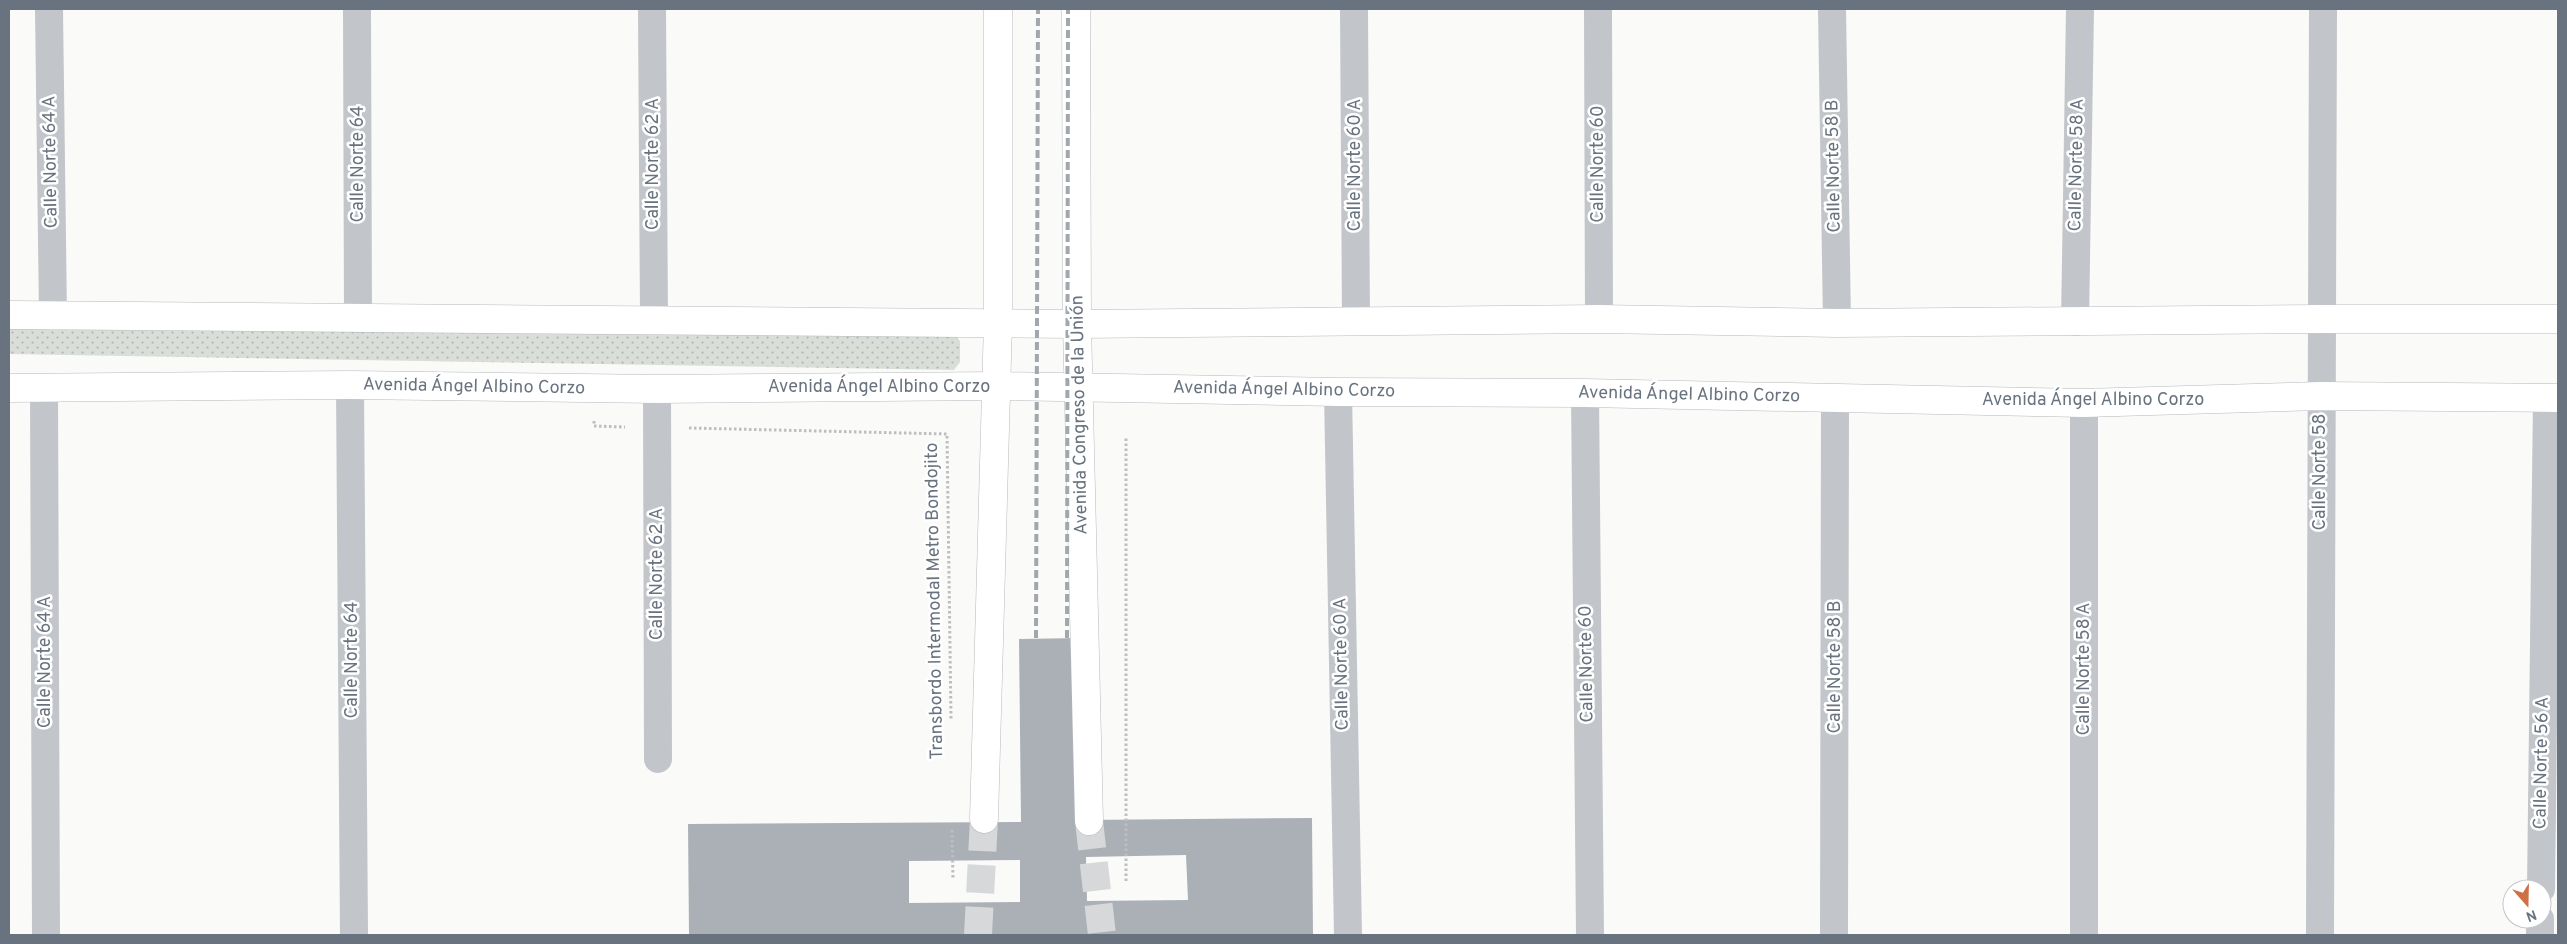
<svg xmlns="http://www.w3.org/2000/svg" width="2567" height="944" viewBox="0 0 2567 944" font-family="Overpass,sans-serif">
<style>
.grass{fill:url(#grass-dots)}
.building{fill:#aab0b6;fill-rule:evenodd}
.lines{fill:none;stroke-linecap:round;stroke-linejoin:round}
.major-tunnel{stroke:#d6d8da;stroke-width:28;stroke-dasharray:28 14;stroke-linecap:butt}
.major-casing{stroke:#b6b9bd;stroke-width:29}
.path{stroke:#bcbec1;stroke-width:3;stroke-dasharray:2.5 2.5;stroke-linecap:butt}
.minor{stroke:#c2c5c9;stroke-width:28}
.major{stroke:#fff;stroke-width:28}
.rail{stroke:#a2a7ad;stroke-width:4;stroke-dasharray:8 4;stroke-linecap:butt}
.labels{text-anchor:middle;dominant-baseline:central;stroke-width:5;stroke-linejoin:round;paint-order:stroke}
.street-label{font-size:18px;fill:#68737f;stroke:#fff}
</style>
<defs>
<pattern id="grass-dots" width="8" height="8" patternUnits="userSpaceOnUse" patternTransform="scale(1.25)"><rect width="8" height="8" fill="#daded8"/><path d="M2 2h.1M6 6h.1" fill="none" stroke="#b5b8b4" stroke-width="1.8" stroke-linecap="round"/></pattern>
</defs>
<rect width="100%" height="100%" fill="#fafaf8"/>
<polygon class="grass" points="9,321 951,331 960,341 960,362 954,370 9,354"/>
<path class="building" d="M1081 638 1083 820 1312 818 1313 935H689L688 824 1021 822 1019 639ZM1186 855 1188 900 1087 901 1086 857ZM1020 860V902L909 903V861Z"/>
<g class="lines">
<g class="major-tunnel">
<polyline points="1089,821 1102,935"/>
<polyline points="978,935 984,819"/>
</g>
<defs>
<g id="major">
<polyline points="1076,9 1077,324 1089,821"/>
<polyline points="9,315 1077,324 1599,319 1837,323 2322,319 2558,319"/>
<polyline points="9,388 350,385 657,389 996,386 1338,392 1585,393 2084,403 2320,396 2558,398"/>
<polyline points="984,819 998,322 998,9"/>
</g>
</defs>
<use href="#major" class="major-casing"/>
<g class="path">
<polyline points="594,421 594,426 625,427"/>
<polyline points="689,428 947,434 951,719"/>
<polyline points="952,830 953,880"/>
<polyline points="1126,881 1126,436"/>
</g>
<g class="minor">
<polyline points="49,9 53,316"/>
<polyline points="357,9 358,319"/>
<polyline points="652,9 654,319"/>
<polyline points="1354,9 1356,321"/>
<polyline points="1598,9 1599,319"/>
<polyline points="1832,9 1837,323"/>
<polyline points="2075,322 2080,9"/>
<polyline points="350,385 354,935"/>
<polyline points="44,388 46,935"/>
<polyline points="657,389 658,759"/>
<polyline points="1338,392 1348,935"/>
<polyline points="1585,393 1590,935"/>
<polyline points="2084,403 2084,935"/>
<polyline points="2541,889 2547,398"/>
<polyline points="1834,935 1835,398"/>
<polyline points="2320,935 2323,9"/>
<polyline points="2540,935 2540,919"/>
</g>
<use href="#major" class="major"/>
<g class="rail">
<polyline points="1036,638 1038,9"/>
<polyline points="1067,638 1068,9"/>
</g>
</g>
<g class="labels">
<g class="street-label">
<text transform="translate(51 162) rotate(-91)">Calle Norte 64 A</text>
<text transform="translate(358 164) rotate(-90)">Calle Norte 64</text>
<text transform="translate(653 164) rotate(-90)">Calle Norte 62 A</text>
<text transform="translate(1598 164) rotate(-90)">Calle Norte 60</text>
<text transform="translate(1355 165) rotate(-90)">Calle Norte 60 A</text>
<text transform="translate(2077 165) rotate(-89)">Calle Norte 58 A</text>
<text transform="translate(1834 166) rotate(-91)">Calle Norte 58 B</text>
<text transform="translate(474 387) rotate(1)">Avenida Ángel Albino Corzo</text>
<text x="879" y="387">Avenida Ángel Albino Corzo</text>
<text transform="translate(1284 390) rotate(1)">Avenida Ángel Albino Corzo</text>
<text transform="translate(1689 395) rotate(1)">Avenida Ángel Albino Corzo</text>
<text x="2093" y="400">Avenida Ángel Albino Corzo</text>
<text transform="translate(1080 415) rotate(-91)">Avenida Congreso de la Unión</text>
<text transform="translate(2320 472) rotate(-90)">Calle Norte 58</text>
<text transform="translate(657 574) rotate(-90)">Calle Norte 62 A</text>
<text transform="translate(935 601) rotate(-91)">Transbordo Intermodal Metro Bondojito</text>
<text transform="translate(352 660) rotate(-90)">Calle Norte 64</text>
<text transform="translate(45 662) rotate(-90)">Calle Norte 64 A</text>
<text transform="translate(1342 664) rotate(-91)">Calle Norte 60 A</text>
<text transform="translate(1587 664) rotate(-91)">Calle Norte 60</text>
<text transform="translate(1835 667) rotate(-90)">Calle Norte 58 B</text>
<text transform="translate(2084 669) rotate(-90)">Calle Norte 58 A</text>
<text transform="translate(2542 763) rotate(-89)">Calle Norte 56 A</text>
</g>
</g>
<rect width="2567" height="944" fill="none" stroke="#68737f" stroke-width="20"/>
<g transform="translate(2527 904) rotate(160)"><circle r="24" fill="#ffffff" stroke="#c3c7cc"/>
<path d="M0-4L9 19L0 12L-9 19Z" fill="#ce7044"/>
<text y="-8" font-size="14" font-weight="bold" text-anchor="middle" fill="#68737f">N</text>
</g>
</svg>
